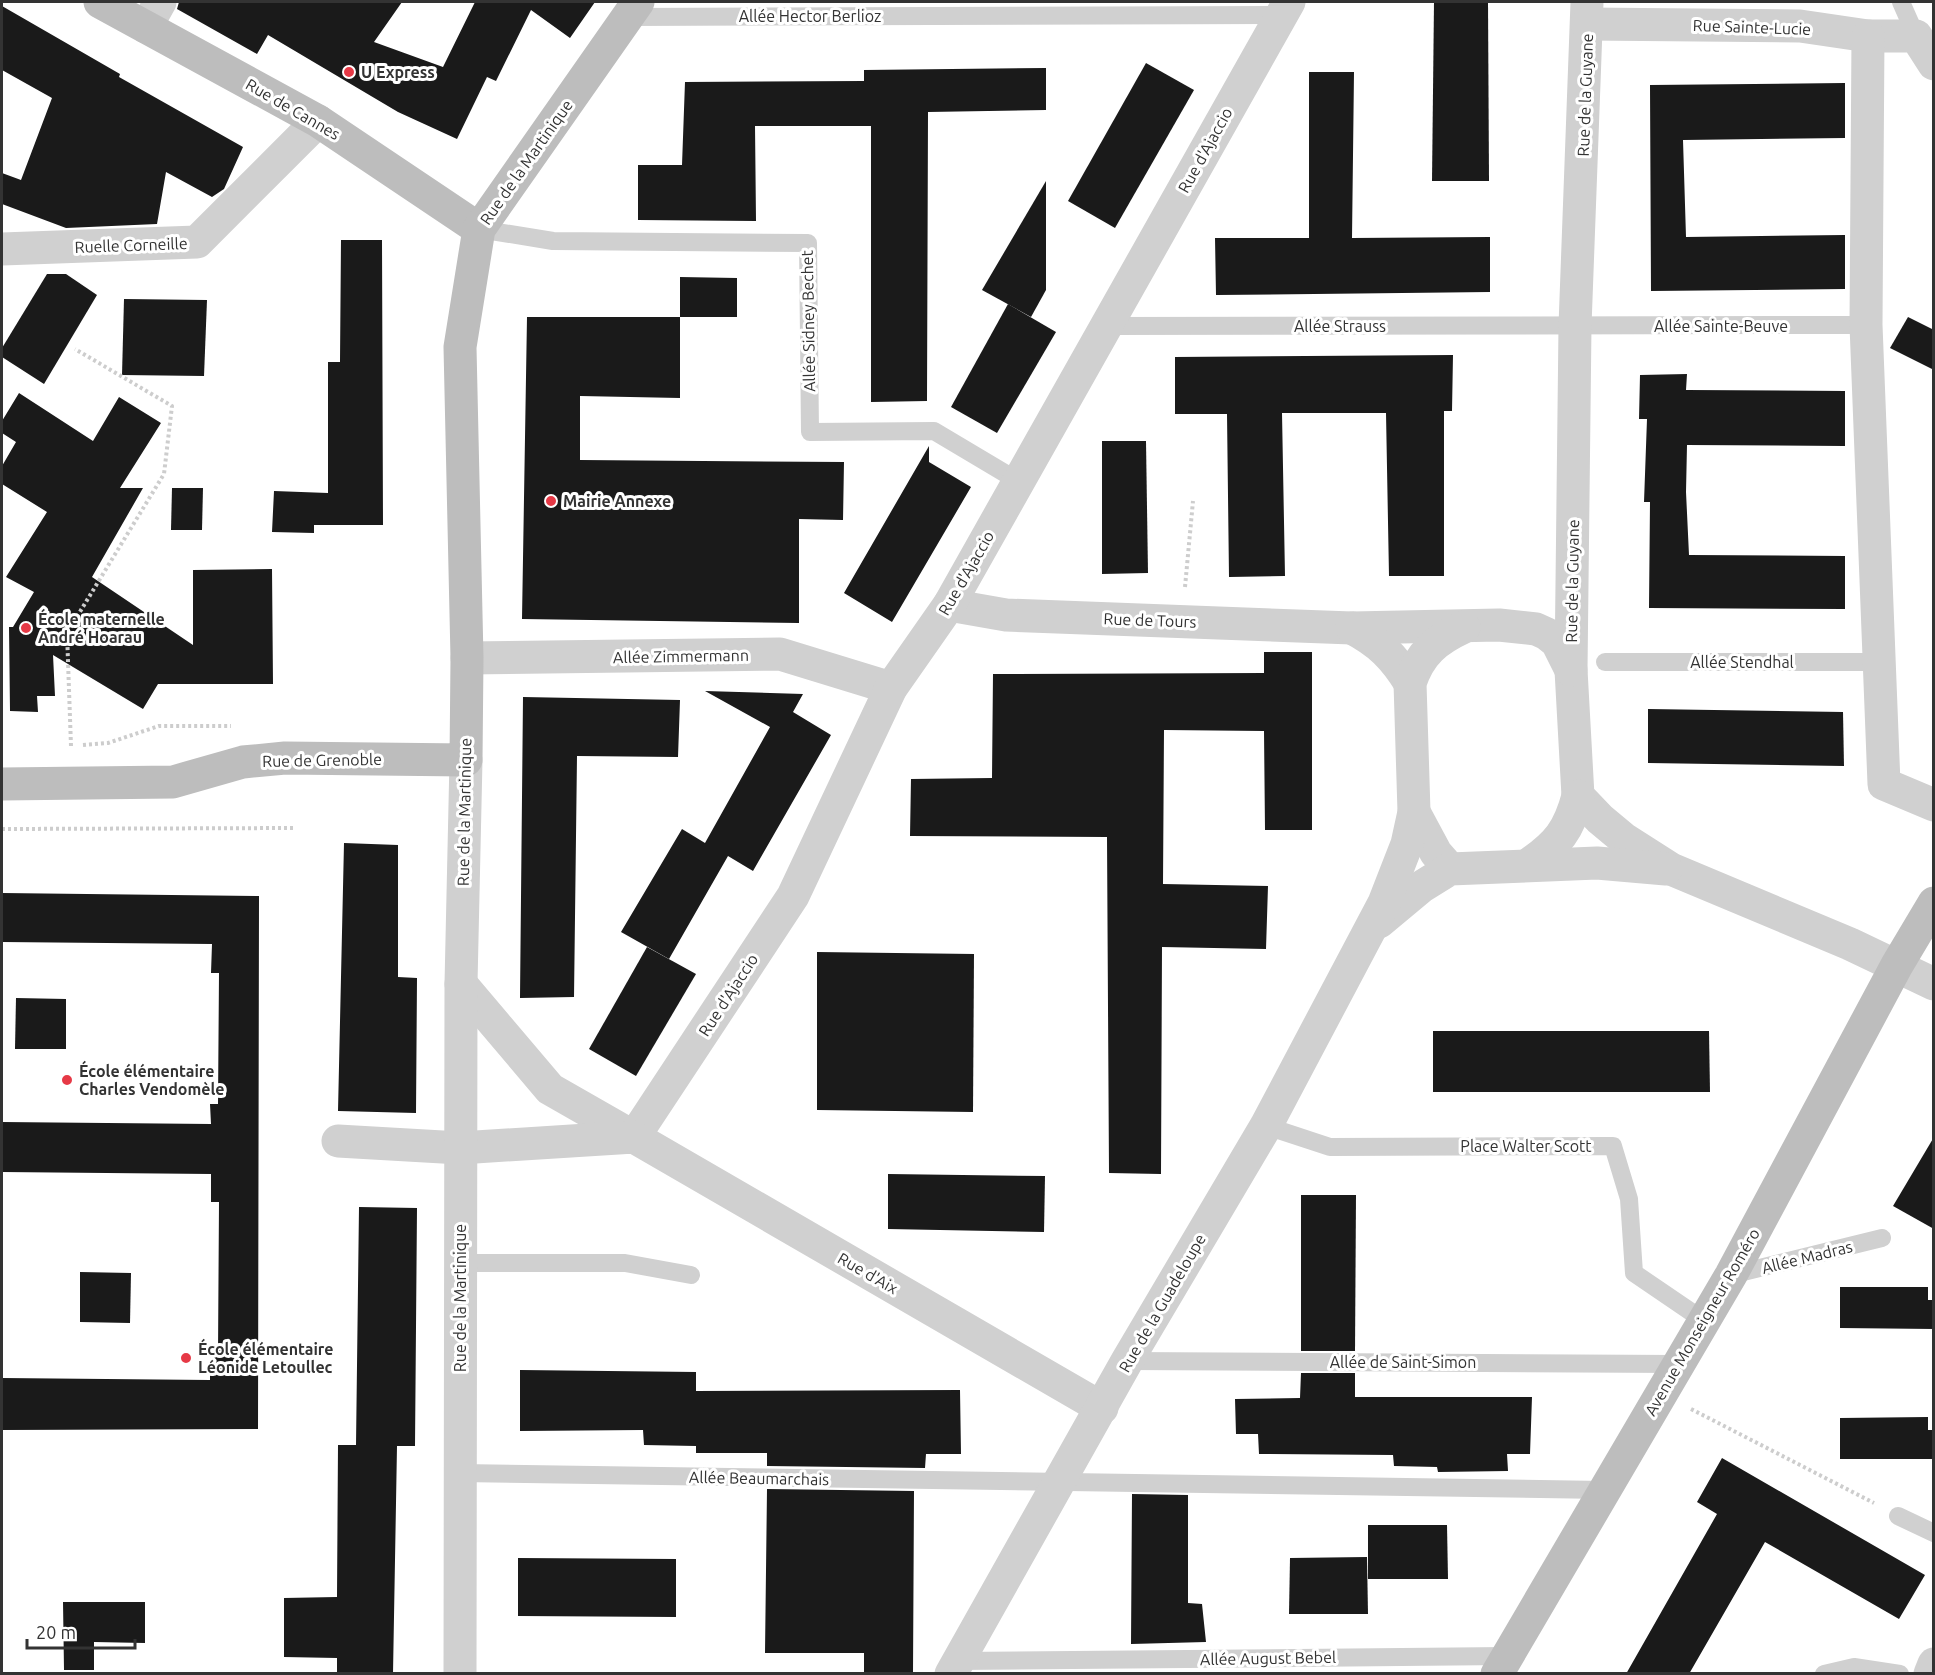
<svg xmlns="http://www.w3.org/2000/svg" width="1935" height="1675" viewBox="0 0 1935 1675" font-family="Ubuntu,sans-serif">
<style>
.building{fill:#1a1a1a}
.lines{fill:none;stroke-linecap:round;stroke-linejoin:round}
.path{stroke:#cdcdcd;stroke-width:4;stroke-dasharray:3 3;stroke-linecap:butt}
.lane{stroke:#d0d0d0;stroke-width:18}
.street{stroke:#d0d0d0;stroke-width:33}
.secondary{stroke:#bdbdbd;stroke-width:33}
.poi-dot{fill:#e63946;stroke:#fff;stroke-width:2}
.labels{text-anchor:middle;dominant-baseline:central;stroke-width:6;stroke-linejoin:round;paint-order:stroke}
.street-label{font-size:16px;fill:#333;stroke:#fff}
.poi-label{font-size:16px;font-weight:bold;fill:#333;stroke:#fff;text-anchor:start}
</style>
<rect width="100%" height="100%" fill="#fff"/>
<g class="building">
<polygon points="179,2 402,2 374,42 443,67 475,2 595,2 570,38 531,10 496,81 487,77 457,139 398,112 268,35 257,54 177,9"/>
<polygon points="1434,2 1488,2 1489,181 1432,181"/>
<polygon points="2,6 120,74 119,77 243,147 224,189 212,197 166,172 157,224 66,228 2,204 2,173 21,180 52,98 2,70"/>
<polygon points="1146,63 1194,90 1115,228 1068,201"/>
<polygon points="1046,68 1046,110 928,112 927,401 871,402 871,126 755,126 756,221 638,220 638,165 682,165 685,82 864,81 864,70"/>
<polygon points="1309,72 1354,72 1352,238 1490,237 1490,292 1216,295 1215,238 1309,238"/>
<polygon points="1845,83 1845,138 1683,140 1686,237 1845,235 1845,289 1651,291 1650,85"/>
<polygon points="1046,181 1046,290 1031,317 982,290"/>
<polygon points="341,240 382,240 383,525 314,525 314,533 272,532 274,491 328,493 328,362 340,362"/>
<polygon points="47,274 66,274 97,295 44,384 2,357 2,348"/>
<polygon points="680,277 737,278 737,317 680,317 680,398 580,396 580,460 844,462 843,520 799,519 799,623 522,619 527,317 680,317"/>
<polygon points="124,299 207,300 204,376 122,375"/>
<polygon points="1008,304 1056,332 997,433 951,407"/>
<polygon points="1908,317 1934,330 1934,370 1890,348"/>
<polygon points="1453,355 1452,411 1444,411 1444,576 1389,576 1386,413 1282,413 1285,576 1229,577 1227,414 1175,414 1175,357"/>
<polygon points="1687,374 1686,390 1845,391 1845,446 1687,445 1686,492 1689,555 1845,556 1845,609 1649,608 1650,502 1644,502 1647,419 1639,419 1640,375"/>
<polygon points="19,393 93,441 119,397 161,423 120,488 143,488 92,577 193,645 193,570 272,569 273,684 158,684 143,709 53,655 55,696 37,696 38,712 10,711 9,627 13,627 34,592 6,577 47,512 2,484 2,466 16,442 2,433 2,421"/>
<polygon points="1102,441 1146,441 1148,573 1102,574"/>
<polygon points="929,446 929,462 971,487 892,622 844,593"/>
<polygon points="172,488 203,488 202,530 171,530"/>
<polygon points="1264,652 1312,652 1312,830 1265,830 1264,731 1164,730 1163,884 1268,886 1266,949 1162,947 1161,1174 1109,1173 1107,837 910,836 911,779 992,778 993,674 1264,673"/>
<polygon points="705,691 803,694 793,712 831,735 753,871 728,856 669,959 621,932 682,829 705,843 770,727"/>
<polygon points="523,697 680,700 678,757 577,756 574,997 520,998"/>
<polygon points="1648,709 1843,712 1844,766 1648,763"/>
<polygon points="344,843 398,845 398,977 417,978 416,1113 338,1111"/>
<polygon points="2,893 259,896 258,1429 2,1430 2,1378 210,1380 210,1353 218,1353 219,1202 211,1202 211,1174 2,1172 2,1122 211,1124 210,1104 218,1104 219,973 211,973 212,944 2,942"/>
<polygon points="647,947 696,974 636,1076 589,1049"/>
<polygon points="817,952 974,954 973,1112 817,1110"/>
<polygon points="16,998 66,999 66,1049 15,1049"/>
<polygon points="1433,1031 1709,1031 1710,1092 1433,1092"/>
<polygon points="1934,1137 1934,1229 1893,1206"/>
<polygon points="888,1174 1045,1176 1044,1232 888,1229"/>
<polygon points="1301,1195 1356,1195 1355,1351 1301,1351"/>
<polygon points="359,1207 417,1208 415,1446 397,1446 393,1674 337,1674 337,1658 284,1657 284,1598 337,1597 338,1445 356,1445"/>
<polygon points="80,1272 131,1273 130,1323 80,1322"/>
<polygon points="1840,1287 1928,1287 1928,1300 1934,1300 1934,1329 1840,1328"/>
<polygon points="520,1370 696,1372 696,1391 960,1390 961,1454 926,1454 925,1468 767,1466 767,1453 696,1453 696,1446 644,1445 643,1430 520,1431"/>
<polygon points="1301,1373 1355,1373 1355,1397 1532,1397 1530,1454 1507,1454 1508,1471 1438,1472 1437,1467 1394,1466 1393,1455 1259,1454 1258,1434 1236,1434 1235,1399 1300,1398"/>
<polygon points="1928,1417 1928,1430 1934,1430 1934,1459 1840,1459 1840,1418"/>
<polygon points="1722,1458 1925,1575 1899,1619 1765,1542 1689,1674 1626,1674 1717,1514 1697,1502"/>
<polygon points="767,1489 914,1491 913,1674 864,1674 864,1653 765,1653"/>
<polygon points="1132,1494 1188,1495 1188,1603 1202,1604 1206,1642 1131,1644"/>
<polygon points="1368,1525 1447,1525 1448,1579 1368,1579"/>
<polygon points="1367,1557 1368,1614 1289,1614 1290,1558"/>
<polygon points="518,1558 676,1559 676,1617 518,1616"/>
<polygon points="63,1602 145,1602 145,1643 94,1642 94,1670 64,1670"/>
</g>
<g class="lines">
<g class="path">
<polyline points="1185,587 1193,501"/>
<polyline points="83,745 108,743 159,726 231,726"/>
<polyline points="71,746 67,633 164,474 172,406 75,349"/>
<polyline points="2,829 295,828"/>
<polyline points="1691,1409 1874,1503"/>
</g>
<g class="lane">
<polyline points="1901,2 1916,36"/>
<polyline points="627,17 1281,15"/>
<polyline points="479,229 553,241 808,243 810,432 934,431 1018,481"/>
<polyline points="1105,326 1866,325"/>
<polyline points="1605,662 1879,662"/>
<polyline points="1266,1126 1330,1147 1613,1146 1629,1199 1634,1273 1703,1320"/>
<polyline points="460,1263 625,1263 691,1275"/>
<polyline points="1731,1275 1882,1238"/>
<polyline points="1127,1361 1679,1364"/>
<polyline points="460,1473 1604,1490"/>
<polyline points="1898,1516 1934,1533"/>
<polyline points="957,1661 1507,1656"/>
<polyline points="1824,1674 1854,1667 1900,1674"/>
</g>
<g class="street">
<polyline points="1587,2 1575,326 1571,670 1578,796 1600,819 1624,839 1671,869 1850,944 1934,984"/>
<polyline points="1587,24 1800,26 1868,36 1916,36 1934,64"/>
<polyline points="146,27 160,2"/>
<polyline points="1868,36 1866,325 1884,784 1934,805"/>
<polyline points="2,249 197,242 318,121"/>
<polyline points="949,605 1006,615 1352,628 1499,625 1536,629 1547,634 1557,642 1571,670"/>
<path d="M1352 628C1379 642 1394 657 1410 683"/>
<polyline points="467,658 780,654 891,688"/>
<polyline points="1414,812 1436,853 1450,869"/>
<path d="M1529 864C1558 844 1569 830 1578 796"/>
<polyline points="1379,922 1421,887 1450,869 1597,863 1666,869"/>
<polyline points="461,984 550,1089 634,1137 793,896 891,688 949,605 1289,2"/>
<polyline points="338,1141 460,1148 634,1137 1102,1408"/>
<polyline points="460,1674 461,984 466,760"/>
<path d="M951 1674 1127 1361 1266 1126 1384 903 1407 844 1414 812 1410 683C1420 653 1436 640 1464 627"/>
<polyline points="1930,1674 1934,1664"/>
</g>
<g class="secondary">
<polyline points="100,2 318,121 479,229"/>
<polyline points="2,784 173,782 243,762 285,758 466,760 467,658 460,347 479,229 638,2"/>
<polyline points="1497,1674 1731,1275 1897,965 1934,903"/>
</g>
</g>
<g class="poi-dot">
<circle cx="349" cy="72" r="6"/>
<circle cx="551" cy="501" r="6"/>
<circle cx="26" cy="628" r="6"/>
<circle cx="67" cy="1080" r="6"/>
<circle cx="186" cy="1358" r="6"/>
</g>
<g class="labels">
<g class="street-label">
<text x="810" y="16">Allée Hector Berlioz</text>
<text transform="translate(1752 27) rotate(2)">Rue Sainte-Lucie</text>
<text transform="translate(1585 95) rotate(-88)">Rue de la Guyane</text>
<text transform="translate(293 109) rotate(30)">Rue de Cannes</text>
<text transform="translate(1205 150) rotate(-61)">Rue d'Ajaccio</text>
<text transform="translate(526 162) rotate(-55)">Rue de la Martinique</text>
<text transform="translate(131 245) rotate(-2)">Ruelle Corneille</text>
<text transform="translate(808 321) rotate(-91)">Allée Sidney Bechet</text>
<text x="1340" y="326">Allée Strauss</text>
<text x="1721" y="326">Allée Sainte-Beuve</text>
<text transform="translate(966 573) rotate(-60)">Rue d'Ajaccio</text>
<text transform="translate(1572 581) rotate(-89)">Rue de la Guyane</text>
<text transform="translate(1150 620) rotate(2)">Rue de Tours</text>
<text transform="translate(681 656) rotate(-1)">Allée Zimmermann</text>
<text x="1742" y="662">Allée Stendhal</text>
<text transform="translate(322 760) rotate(-1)">Rue de Grenoble</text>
<text transform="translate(464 812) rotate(-89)">Rue de la Martinique</text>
<text transform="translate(728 995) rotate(-57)">Rue d'Ajaccio</text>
<text x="1526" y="1146">Place Walter Scott</text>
<text transform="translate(1807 1257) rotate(-14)">Allée Madras</text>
<text transform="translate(868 1273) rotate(30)">Rue d'Aix</text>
<text transform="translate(460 1298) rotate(-90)">Rue de la Martinique</text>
<text transform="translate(1162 1303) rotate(-60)">Rue de la Guadeloupe</text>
<text transform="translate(1702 1322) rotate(-60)">Avenue Monseigneur Roméro</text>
<text x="1403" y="1362">Allée de Saint-Simon</text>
<text transform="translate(759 1478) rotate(1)">Allée Beaumarchais</text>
<text transform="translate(1268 1658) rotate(-1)">Allée August Bebel</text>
</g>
<g class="poi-label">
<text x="361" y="72">U Express</text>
<text x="563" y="501">Mairie Annexe</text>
<text x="38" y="619">École maternelle<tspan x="38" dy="18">André Hoarau</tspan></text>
<text x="79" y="1071">École élémentaire<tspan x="79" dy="18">Charles Vendomèle</tspan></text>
<text x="198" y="1349">École élémentaire<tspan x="198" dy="18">Léonide Letoullec</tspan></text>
</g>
</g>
<rect width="1935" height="1675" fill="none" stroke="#333333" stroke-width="6"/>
<path d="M27 1639v9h108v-9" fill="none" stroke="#333333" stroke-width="3"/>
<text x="36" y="1639" font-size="18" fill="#333333" stroke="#ffffff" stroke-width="4.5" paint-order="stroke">20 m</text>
</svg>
